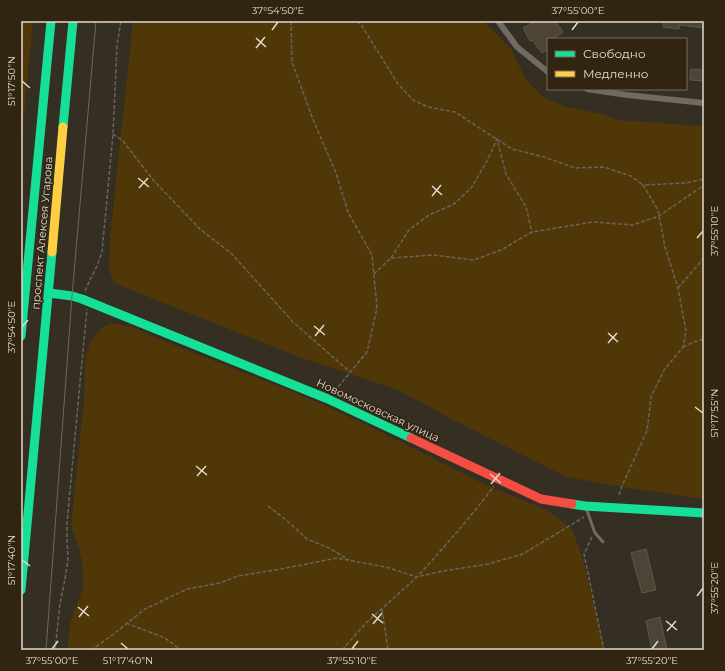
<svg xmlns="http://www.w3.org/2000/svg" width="725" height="671" viewBox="0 0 725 671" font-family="Montserrat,sans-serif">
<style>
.green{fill:#503707}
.building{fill:#4c4435;stroke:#5d584e}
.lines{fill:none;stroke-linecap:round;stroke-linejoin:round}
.path{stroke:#6a645c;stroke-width:1.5;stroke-dasharray:4 2;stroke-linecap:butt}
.lane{stroke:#6f6a62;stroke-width:3}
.street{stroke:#6f6a62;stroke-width:6}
.fast{stroke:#16e098;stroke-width:9}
.slow{stroke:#ffcf43;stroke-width:9}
.jam{stroke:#f24e42;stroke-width:9}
.tram{stroke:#6c675f;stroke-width:1}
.ticks{fill:none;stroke:#e3dace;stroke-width:1.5}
.labels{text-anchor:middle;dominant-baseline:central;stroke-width:3;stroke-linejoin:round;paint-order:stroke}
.street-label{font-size:11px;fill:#e3dace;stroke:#312512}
.neatline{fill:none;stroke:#e3dace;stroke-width:1.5}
.ticks-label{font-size:10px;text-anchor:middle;fill:#e3dace}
</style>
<rect width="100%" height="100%" fill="#342e23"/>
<g class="green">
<polygon points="21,21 33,21 21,146"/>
<polygon points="133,21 482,21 492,29 511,49 525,78 543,97 564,106 602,114 618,120 675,124 695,126 704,125 704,499 629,488 566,477 457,422 398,390 302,358 114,283 109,270 110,238"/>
<polygon points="112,323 136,328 159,339 320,403 375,429 486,485 547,510 572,529 582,556 605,650 67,650 70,624 83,588 82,558 71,525 84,400 85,359 90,342 102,328"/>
</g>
<g class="building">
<polygon points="535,21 555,21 563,32 553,39 548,39 548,49 542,53 532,40 530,41 523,28"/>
<polygon points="664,21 680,21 679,29 663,27"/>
<polygon points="680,21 704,21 704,28 680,25"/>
<polygon points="691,69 704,70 704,81 690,80"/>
<polygon points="646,549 656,590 642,593 631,553"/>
<polygon points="660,617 667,650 652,650 646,621"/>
</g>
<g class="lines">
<g class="path">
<polyline points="291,21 292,62 314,122 336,173 348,212 372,255 377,308 367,352 333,393"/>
<polyline points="357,21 362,26 398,84 413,100 428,107 455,112 512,149 544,157 575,168 604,167 631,176 643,185"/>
<polyline points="113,134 123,141 154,181 200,229 232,254 293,322 350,372"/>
<polyline points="391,258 409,230 429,215 454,204 472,187 487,161 497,139 506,174 526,207 532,232"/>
<polyline points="374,274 391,258 434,255 474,260 501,250 532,232 593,222 633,225 659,216 704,185"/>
<polyline points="678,288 704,258"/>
<polyline points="85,291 90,280 97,266 102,252 113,134 117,45 121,21"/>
<polyline points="683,347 694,342 704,339"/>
<polyline points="619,495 622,486 647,431 651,397 664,370 683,347 686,331 678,288 665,247 658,210 643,185 686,183 704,179"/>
<polyline points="268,506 286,520 307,539 329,548 349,560"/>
<polyline points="592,537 584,554 604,650"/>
<polyline points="382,609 388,650"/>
<polyline points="126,623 165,638 181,650"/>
<polyline points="55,650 60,604 65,579 68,559 67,540 67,523 78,404 87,309"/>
<path d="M91 650 111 636 145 609 187 589 220 583 238 576 281 569 337 558 386 567 417 577C444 547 470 518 494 486"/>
<polyline points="342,650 367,622 417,577 443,571 488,564 523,554 584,517"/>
</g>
<polyline class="lane" points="586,508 595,533 603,542"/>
<g class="street">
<polyline points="498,21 517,47 548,72"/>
<polyline points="587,89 627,95 704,103"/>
</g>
<g class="fast">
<polyline points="63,127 73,21"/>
<polyline points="49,293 72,296 82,299 328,399 411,438"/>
<polyline points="21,336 51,21"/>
<polyline points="572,504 585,506 704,513"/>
<polyline points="21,590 52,252"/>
</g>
<polyline class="slow" points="52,252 63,127"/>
<polyline class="jam" points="411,438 541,499 572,504"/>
<polyline class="tram" points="46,650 72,296 96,21"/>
</g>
<path class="ticks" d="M272 30 278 22M572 30 578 22M256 38 266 47M256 48 265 37M22 81 30 88M138 178 149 187M432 186 442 195M139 188 148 178M432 196 441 185M697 238 703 231M314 326 325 335M22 327 28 320M608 333 618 342M315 336 324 325M608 343 617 333M695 407 703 413M196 466 207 475M490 474 501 483M197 476 206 466M491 484 500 473M22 560 30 566M697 596 703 588M78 607 89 616M372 614 383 623M79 617 88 606M666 621 677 630M373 624 382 613M667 631 676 621M121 643 128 649M52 649 58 641M352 649 358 641M652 649 658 641"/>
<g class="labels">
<g class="street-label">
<text transform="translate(42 233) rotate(-85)">проспект Алексея Угарова</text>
<text transform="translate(378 410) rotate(25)">Новомосковская улица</text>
</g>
</g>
<rect width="725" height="671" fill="none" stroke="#312512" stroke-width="44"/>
<rect x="547" y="38" width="140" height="52" fill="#312512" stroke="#786d5d"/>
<rect x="555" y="51" width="20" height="6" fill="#16e098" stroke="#786d5d"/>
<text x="583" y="58" font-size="12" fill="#e3dace">Свободно</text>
<rect x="555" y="71" width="20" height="6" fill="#ffcf43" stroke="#786d5d"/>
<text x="583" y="78" font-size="12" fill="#e3dace">Медленно</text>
<rect x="22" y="22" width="681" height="627" class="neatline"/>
<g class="ticks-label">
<text x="278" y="14">37°54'50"E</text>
<text x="578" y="14">37°55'00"E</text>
<text transform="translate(11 81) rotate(-90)" y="4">51°17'50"N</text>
<text transform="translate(714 231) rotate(-90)" y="4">37°55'10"E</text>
<text transform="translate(11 327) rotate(-90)" y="4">37°54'50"E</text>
<text transform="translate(714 413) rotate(-90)" y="4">51°17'55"N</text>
<text transform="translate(11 560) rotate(-90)" y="4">51°17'40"N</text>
<text transform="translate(714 588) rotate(-90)" y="4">37°55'20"E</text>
<text x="52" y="664">37°55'00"E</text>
<text x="128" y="664">51°17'40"N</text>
<text x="352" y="664">37°55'10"E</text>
<text x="652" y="664">37°55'20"E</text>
</g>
</svg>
